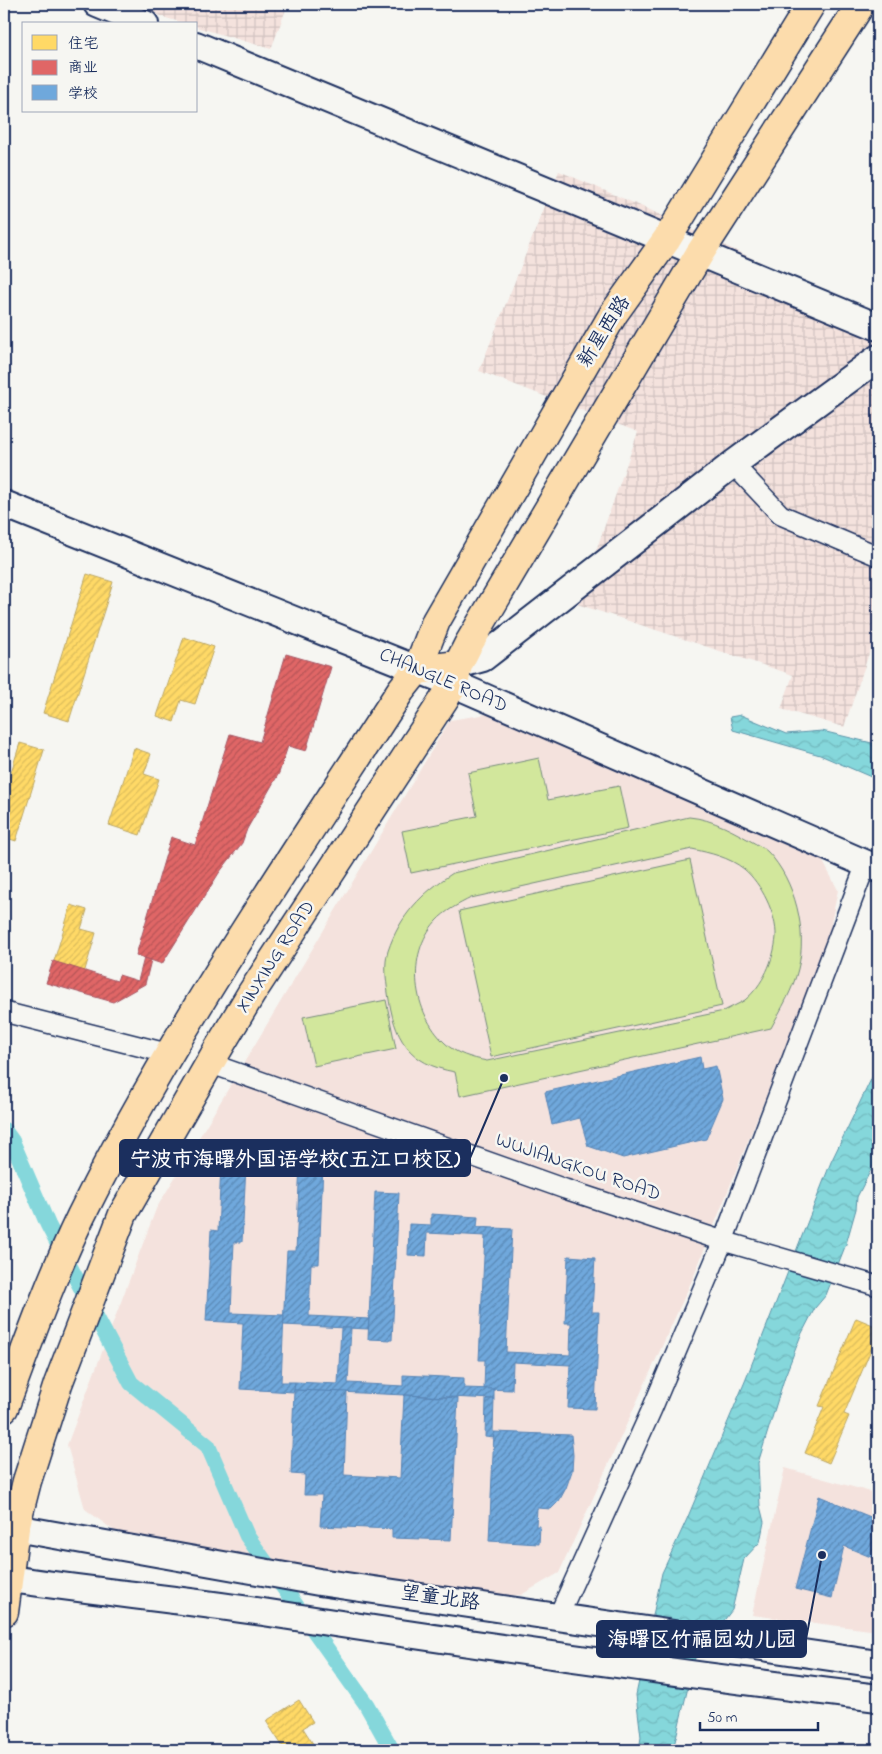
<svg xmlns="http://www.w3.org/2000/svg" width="882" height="1754" viewBox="0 0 882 1754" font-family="'Indie Flower','LXGW WenKai TC',sans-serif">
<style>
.built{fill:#f4e2dd}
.industrial{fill:url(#industrial-grid)}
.grass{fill:#d2e79c;stroke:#768b7d;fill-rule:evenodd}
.water{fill:url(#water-waves);stroke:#5b94a9}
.homes{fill:url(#homes-hatch);stroke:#bba664}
.shops{fill:url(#shops-hatch);stroke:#a55664}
.schools{fill:url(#schools-hatch);stroke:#5684b6}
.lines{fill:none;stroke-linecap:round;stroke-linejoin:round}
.canal{stroke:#85d7db;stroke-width:16}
.street-casing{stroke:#1b2f5e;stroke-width:22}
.secondary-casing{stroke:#1b2f5e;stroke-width:30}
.primary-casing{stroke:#1b2f5e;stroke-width:31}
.street{stroke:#f6f6f2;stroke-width:19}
.secondary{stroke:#f6f6f2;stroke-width:26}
.primary{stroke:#fcdcac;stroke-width:28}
.labels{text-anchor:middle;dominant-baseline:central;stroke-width:5;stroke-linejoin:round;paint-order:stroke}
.street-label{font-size:20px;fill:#1b2f5e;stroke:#f6f6f2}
.leader{fill:none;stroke:#1b2f5e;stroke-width:2}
.callout-dot{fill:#1b2f5e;stroke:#f6f6f2;stroke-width:2}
.callout{fill:#1b2f5e;stroke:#1b2f5e;stroke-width:2}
.callout-label{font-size:21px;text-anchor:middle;font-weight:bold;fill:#fff}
</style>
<defs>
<pattern id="industrial-grid" width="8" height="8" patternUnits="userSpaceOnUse" patternTransform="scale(1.25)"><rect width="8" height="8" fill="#f4e2dd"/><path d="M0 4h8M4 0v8" fill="none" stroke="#d1c2c0"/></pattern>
<pattern id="water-waves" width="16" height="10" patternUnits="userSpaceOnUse" patternTransform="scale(1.25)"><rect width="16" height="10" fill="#85d7db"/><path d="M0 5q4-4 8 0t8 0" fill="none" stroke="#72b9be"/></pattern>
<pattern id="homes-hatch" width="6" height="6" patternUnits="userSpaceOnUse" patternTransform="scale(1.25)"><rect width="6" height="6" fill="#ffd966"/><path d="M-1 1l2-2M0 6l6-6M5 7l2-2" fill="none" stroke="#dabb5b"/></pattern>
<pattern id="shops-hatch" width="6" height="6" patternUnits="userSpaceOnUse" patternTransform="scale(1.25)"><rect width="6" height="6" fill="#e06666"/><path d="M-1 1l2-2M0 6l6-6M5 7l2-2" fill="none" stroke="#b55457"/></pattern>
<pattern id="schools-hatch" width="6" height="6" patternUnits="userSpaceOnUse" patternTransform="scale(1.25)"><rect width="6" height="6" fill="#6fa8dc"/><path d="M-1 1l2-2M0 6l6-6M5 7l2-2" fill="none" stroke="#5a89b6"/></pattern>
</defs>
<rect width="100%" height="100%" fill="#f6f6f2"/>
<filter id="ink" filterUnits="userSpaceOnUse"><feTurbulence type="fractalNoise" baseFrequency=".02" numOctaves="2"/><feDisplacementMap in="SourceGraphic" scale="10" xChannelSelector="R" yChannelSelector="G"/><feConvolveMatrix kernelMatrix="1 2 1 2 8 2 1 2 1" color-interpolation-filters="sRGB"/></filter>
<g filter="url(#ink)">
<g class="built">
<polygon points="494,713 819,854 838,890 826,947 693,1278 559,1573 521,1595 490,1596 121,1536 85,1509 67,1445 156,1209 450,720"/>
<polygon points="785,1468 878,1494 878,1631 752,1615"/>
</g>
<g class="industrial">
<polygon points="133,4 288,4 271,49 196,27 196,24 187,24 166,18"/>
<polygon points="559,171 650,210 878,318 878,627 844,727 781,709 793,675 577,604 638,432 479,371"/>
</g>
<g class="grass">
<polygon points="539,758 548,800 619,786 628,828 411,873 402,831 477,816 468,773"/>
<path d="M689 817C713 819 735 832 756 844 760 846 765 849 768 852 795 880 808 932 798 969 793 990 781 1009 771 1028L460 1096 455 1072C408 1064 394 1038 388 993 386 979 384 964 388 951 400 915 422 893 453 873ZM692 849C710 853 729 857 744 869 761 883 777 915 776 937 774 960 763 985 745 1000 739 1004 731 1007 724 1011L487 1061C472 1058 456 1054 445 1043 413 1013 405 955 436 921 445 911 459 904 471 898Z"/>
<polygon points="690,860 722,1006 491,1057 459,911"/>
<polygon points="386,1000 396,1049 314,1066 303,1017"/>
</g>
<g class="water">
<polygon points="741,715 786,734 822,731 876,744 878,745 878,780 820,755 733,730 730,717"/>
<polygon points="878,1065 878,1156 857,1197 856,1209 846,1244 826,1295 815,1308 801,1335 785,1376 758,1463 760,1506 764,1522 760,1542 744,1559 732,1610 695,1658 673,1750 639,1750 641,1737 636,1695 662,1573 687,1519 746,1379 831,1162"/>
</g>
<g class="homes">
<polygon points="87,574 113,582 69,721 43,713"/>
<polygon points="184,637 214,647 195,704 181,700 174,722 157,716"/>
<polygon points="288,658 324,669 318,691 309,688 298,723 307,726 301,748 264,737"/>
<polygon points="20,743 44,750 16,841 4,837 4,795"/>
<polygon points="134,748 151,754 144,774 159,779 140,835 109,825"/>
<polygon points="226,753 263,764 256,786 247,783 237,818 246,821 239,843 203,832"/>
<polygon points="170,854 193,861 188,879 193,881 188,896 182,895 179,906 187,908 184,919 174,916 169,930 176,932 173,943 167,941 161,961 139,954"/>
<polygon points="71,905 87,910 81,929 96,933 79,990 48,981"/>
<polygon points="856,1318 878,1327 878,1333 844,1414 849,1416 829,1463 805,1453 824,1407 819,1406"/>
<polygon points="299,1700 313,1722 303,1728 317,1750 285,1750 266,1721"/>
</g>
<g class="shops">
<polygon points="286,654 331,667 306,751 288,746 279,773 247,829 242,843 219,873 162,964 136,955 171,837 195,845 230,734 260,742"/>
<polygon points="144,958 151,960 145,984 113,1002 46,983 53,961 117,981 119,975 138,981"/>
</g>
<g class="schools">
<polygon points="700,1057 702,1069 716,1066 723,1099 706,1139 623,1158 588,1146 580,1118 552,1125 545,1092"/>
<polygon points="300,1163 323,1164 319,1264 311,1264 309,1316 369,1319 368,1329 283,1325 287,1251 296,1251"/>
<polygon points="221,1165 246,1166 242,1242 234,1242 231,1313 284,1315 281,1382 295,1382 294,1392 240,1389 243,1323 206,1321 211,1230 218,1231"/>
<polygon points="375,1192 399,1193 392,1340 368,1339"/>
<polygon points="431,1214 478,1217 477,1227 512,1229 506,1352 570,1355 571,1323 565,1323 568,1256 595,1258 592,1312 599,1312 595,1409 568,1408 570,1365 513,1362 512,1390 484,1389 485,1360 479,1360 485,1236 427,1233 426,1256 408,1255 409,1224 431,1225"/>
<polygon points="341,1328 351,1328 348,1383 403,1386 403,1375 464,1378 464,1388 494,1389 494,1399 294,1390 295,1382 338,1384"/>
<polygon points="294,1390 347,1392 344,1475 400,1478 404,1395 458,1398 451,1540 392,1538 392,1529 320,1526 322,1495 304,1495 305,1475 291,1474"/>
<polygon points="486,1399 494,1399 493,1432 494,1432 494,1438 485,1437"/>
<polygon points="494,1432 571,1435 573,1455 572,1471 566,1488 559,1501 551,1509 537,1508 536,1526 540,1526 539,1544 489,1541"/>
<polygon points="819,1496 878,1520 878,1560 844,1546 832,1598 795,1589"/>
</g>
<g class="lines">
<polyline class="canal" points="4,1130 12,1141 48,1225 131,1383 208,1446 247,1536 366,1704 392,1750"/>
<defs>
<g id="street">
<polyline points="733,464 781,515 878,556"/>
<polyline points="4,1012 170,1054"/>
<polyline points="209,1063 565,1189 723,1241 878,1286"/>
<polyline points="558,1617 652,1409 723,1241 866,864"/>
</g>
<g id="secondary">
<polyline points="97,4 145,24"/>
<polyline points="196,45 878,327"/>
<polyline points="4,504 454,684 878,869"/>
<polyline points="458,665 483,658 733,464 878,358"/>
<polyline points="4,1526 319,1582 878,1664"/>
<path d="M4 1578C90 1591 177 1599 263 1612 468 1644 673 1673 878 1698"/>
</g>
<g id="primary">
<polyline points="417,670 436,621 614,313 667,239 811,4"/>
<path d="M4 1408C28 1343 51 1278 81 1216 172 1032 290 862 401 690L417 670 458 665"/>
<polyline points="4,1612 15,1528 27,1481 58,1384 123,1214 218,1049 251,994 454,684 458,665 468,645 700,253 861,4"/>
</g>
</defs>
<use href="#street" class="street-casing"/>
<use href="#secondary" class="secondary-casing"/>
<use href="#primary" class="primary-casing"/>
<use href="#street" class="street"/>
<use href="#secondary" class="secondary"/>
<use href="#primary" class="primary"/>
</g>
</g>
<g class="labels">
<g class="street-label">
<text transform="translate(605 332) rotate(-58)">新星西路</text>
<text transform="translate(443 681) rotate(23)">CHANGLE ROAD</text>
<text transform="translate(276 957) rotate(-57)">XINXING ROAD</text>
<text transform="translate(578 1168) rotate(19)">WUJIANGKOU ROAD</text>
<text transform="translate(440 1599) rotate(8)">望童北路</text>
</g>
</g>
<path class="leader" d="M504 1078L470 1158M822 1555L806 1639"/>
<g class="callout-dot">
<circle cx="504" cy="1078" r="5"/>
<circle cx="822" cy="1555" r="5"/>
</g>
<g class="callout">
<rect x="120" y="1140" width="350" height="36" rx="5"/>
<rect x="597" y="1621" width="209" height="36" rx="5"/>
</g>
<g class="callout-label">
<text x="295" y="1166">宁波市海曙外国语学校(五江口校区)</text>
<text x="702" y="1646">海曙区竹福园幼儿园</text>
</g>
<rect width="882" height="1754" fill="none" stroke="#f6f6f2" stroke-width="20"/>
<rect x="10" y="10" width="862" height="1734" fill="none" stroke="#1b2f5e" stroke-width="2" filter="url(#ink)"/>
<rect x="22" y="22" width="175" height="90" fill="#f6f6f2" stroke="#9ea6b7"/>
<rect x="32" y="35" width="25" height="15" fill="#ffd966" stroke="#9ea6b7"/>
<text x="68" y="48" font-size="15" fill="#1b2f5e">住宅</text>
<rect x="32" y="60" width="25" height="15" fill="#e06666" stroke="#9ea6b7"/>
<text x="68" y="72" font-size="15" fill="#1b2f5e">商业</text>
<rect x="32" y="85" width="25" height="15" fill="#6fa8dc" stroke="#9ea6b7"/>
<text x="68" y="98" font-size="15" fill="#1b2f5e">学校</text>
<path d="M700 1722v8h118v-8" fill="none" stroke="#1b2f5e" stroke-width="2.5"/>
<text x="707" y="1722" font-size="15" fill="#1b2f5e" stroke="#f6f6f2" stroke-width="4" paint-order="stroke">50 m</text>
</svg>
